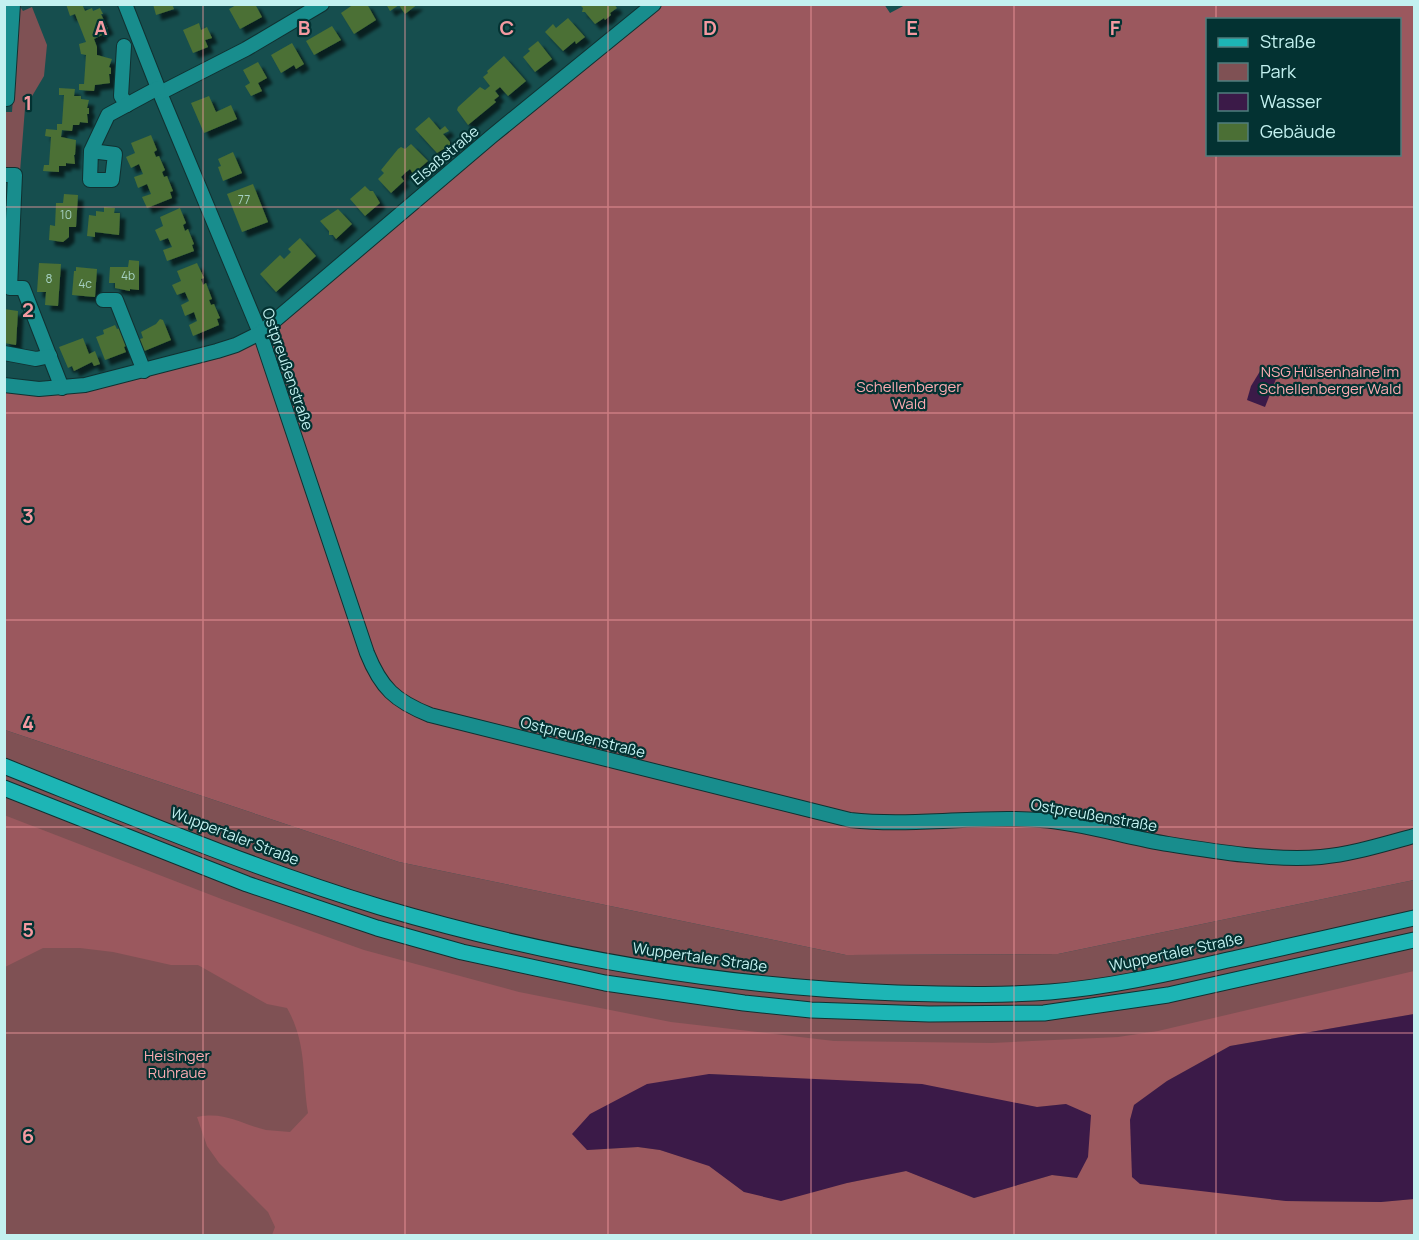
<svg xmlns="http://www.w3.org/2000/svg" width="1419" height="1240" viewBox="0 0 1419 1240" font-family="Manrope,sans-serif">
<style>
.green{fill:#7f5154}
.forest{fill:#9b585e;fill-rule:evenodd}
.water{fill:#3b1a48}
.building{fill:#4b6f35;filter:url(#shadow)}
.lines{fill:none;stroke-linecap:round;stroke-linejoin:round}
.minor-casing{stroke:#103131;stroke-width:16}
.primary-casing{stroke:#103131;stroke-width:17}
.minor{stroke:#188d8d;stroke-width:14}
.primary{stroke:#1db5b5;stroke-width:15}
.grid{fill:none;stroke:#f49aa1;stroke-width:1.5;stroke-opacity:0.55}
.labels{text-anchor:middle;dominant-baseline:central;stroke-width:4.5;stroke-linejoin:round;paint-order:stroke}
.number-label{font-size:12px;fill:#a5d0c1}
.street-label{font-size:15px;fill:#c3f1f0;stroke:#033232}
.park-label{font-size:15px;fill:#faaab0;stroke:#033232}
.grid-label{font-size:20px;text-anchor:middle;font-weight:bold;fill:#f49aa1;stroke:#033232;stroke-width:4.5;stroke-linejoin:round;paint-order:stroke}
</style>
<defs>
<filter id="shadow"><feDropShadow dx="5.5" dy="5.5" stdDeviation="1.5" flood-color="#0009"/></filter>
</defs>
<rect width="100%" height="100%" fill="#164e4e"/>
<g class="green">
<polygon points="19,5 23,11 32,7 47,45 44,76 25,108 20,172 5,171 4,112 12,112"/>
<polygon points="5,730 399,862 846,955 1058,954 1414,880 1414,1235 5,1236"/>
</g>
<g class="forest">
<path d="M884 4 890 13 907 4 1414 5V880L1058 954 846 955 399 862 5 730 4 386 38 391 238 346 659 5ZM1208 20H1400V154H1208Z"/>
<path d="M4 815 224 900 364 950 519 992 671 1022 834 1041 992 1043 1118 1037 1158 1031 1414 971V1014L1230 1046 1167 1081 1134 1105 1130 1120 1257 1197 1286 1201 1323 1202H1381L1414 1199V1235H272L275 1227 268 1212 219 1163 207 1146 197 1117C226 1111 240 1124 266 1130 274 1131 282 1131 290 1132L308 1113C302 1075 307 1043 287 1008L267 1004 198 965H171L113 952 80 948H43L5 967ZM709 1074 815 1080 996 1101 1037 1107 1066 1104 1077 1178 1052 1175 974 1198 907 1171 847 1183 744 1192 709 1165 660 1150 638 1147 587 1150Z"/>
</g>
<g class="water">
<polygon points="1262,368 1278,374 1265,407 1247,400 1251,386"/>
<polygon points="1414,1014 1414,1199 1381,1202 1286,1201 1140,1184 1132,1177 1130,1120 1134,1105 1167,1081 1230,1046"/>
<polygon points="709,1074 922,1084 1037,1107 1066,1104 1091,1115 1088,1157 1077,1178 1052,1175 974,1198 906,1171 847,1183 781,1201 744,1192 709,1166 660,1150 638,1147 587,1150 572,1134 590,1114 647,1084"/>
</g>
<g class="building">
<polygon points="66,4 82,4 85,11 92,8 93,11 100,8 103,14 101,14 108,29 101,32 102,35 94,39 97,47 97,55 112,59 109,67 111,68 111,74 109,74 110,83 95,85 94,91 79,90 79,84 84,84 86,55 81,54 79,44 86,42 75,14 70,16"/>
<polygon points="153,4 172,4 174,9 156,15"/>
<polygon points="238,4 255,4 262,17 240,29 229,9"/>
<polygon points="354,4 367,4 376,20 354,34 341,13"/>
<polygon points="386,4 418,4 405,14 399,5 390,11"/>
<polygon points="579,4 614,4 617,8 610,13 611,15 605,20 604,18 595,24 585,12 582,12 583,8"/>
<polygon points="568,18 585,37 576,44 575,41 563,51 545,32 553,24 556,28"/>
<polygon points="199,23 201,30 207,27 212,38 205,40 208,47 193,53 183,30"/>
<polygon points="332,26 341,40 314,55 306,41"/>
<polygon points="538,41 552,59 535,72 523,57 530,51 528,49"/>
<polygon points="292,43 304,64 296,69 294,65 281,73 271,55"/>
<polygon points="504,56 526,81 508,96 500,87 495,91 499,96 494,100 496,102 468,125 457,110 458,107 480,87 485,90 490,86 483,77 488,73 487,71"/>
<polygon points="258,62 267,78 258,83 262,91 251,96 245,86 250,83 243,70"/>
<polygon points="59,88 75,89 74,96 81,96 81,99 89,100 87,108 89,108 89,114 87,114 88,123 80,122 79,125 73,125 72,131 62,130 61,137 76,140 75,155 74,155 75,164 66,163 66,166 59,166 59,172 43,171 44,165 49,165 51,137 45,136 46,129 57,130 57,124 62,124 64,95 59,95"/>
<polygon points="209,96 216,112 231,105 237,119 204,133 191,103"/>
<polygon points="429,117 440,130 445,126 449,131 443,134 450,142 450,145 437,153 415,129"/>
<polygon points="151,135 157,150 154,152 156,157 159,156 165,170 162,172 164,177 167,176 173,191 170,192 172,198 147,208 142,197 151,194 147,184 138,188 134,177 143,174 139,164 131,168 126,157 135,153 131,143"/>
<polygon points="411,144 428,161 413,174 410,169 405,173 401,177 404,181 391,193 378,179 384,173 381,170 398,149 401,147 405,149"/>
<polygon points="233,152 242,173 223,181 218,167 221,166 218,159"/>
<polygon points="253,184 268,222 242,232 227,194"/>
<polygon points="365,186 370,191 373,191 380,203 365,216 350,199"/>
<polygon points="64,194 78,195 76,227 69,227 69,237 63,242 49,240 50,225 55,226 56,203 63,203"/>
<polygon points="104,207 115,208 114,213 120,213 119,235 95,232 95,237 87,236 89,215 96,216 96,211 104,212"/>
<polygon points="180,208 186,223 183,225 185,231 188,229 194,244 192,245 194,251 167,261 163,250 172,247 168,238 160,241 155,230 163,226 160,217"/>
<polygon points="338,209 352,224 336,239 333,235 329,235 329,231 320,221"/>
<polygon points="300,238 316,256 276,292 260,274 280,255 284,259 291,252 288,249"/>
<polygon points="129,260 139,261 139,290 130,289 130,291 115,288 115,283 109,283 110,267 128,267"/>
<polygon points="39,263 61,264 58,306 45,305 46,292 37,292"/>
<polygon points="197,263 204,278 201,279 203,285 206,283 212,299 209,300 211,305 214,304 220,318 217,319 219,325 193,336 189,325 197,321 194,312 185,316 181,305 189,301 185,292 177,295 172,285 181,281 177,271"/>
<polygon points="76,267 97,269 95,297 72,295 74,271 76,271"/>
<polygon points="4,309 18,311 16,345 4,343"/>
<polygon points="160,319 163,320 171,340 142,352 137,340 143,338 141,332 156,324"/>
<polygon points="115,325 117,329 123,327 130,344 124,347 126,352 105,360 96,337 104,334 103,330"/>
<polygon points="83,338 89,354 95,351 100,364 94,366 92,362 74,371 72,366 68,368 59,347"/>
</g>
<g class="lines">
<defs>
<g id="minor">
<path d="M125 4 160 93 260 333 367 653C381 688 395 701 430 715L850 820C914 827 978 815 1041 820 1082 823 1122 836 1162 843 1212 851 1271 861 1321 857 1353 854 1384 844 1414 836"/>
<polyline points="124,46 121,96 127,105"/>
<polyline points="160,93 246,49 322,4"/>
<polyline points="4,99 7,99 13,4"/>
<polyline points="91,151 115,154 112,180 90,180 91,151 108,115 158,88"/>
<polyline points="4,175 15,175 10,288 23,288 62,388"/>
<polyline points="103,300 116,300 144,371"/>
<polyline points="4,353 36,359 50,356"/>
<polyline points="4,385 39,389 85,385 217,351 236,345 260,333 492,136 654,4"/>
</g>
<g id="primary">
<path d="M4 766C129 816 252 868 380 907 549 957 721 987 897 993 948 994 999 996 1050 992 1113 987 1175 972 1237 958 1296 945 1355 931 1414 918"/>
<polyline points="4,788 247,884 377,928 462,952 605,983 744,1003 811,1010 929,1014 1044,1013 1168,995 1414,940"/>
</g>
</defs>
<use href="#minor" class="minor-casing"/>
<use href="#primary" class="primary-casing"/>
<use href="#minor" class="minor"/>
<use href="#primary" class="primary"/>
</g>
<path class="grid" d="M203 4V1236M405 4V1236M608 4V1236M811 4V1236M1014 4V1236M1216 4V20M1216 154V1236M4 207H1414M4 413H1414M4 620H1414M4 827H1414M4 1033H1414"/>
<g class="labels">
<g class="number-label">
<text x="244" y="199">77</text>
<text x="66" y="214">10</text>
<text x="128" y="275">4b</text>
<text x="49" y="278">8</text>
<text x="85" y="283">4c</text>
</g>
<g class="street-label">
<text transform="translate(445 155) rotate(-40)">Elsaßstraße</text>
<text transform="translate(288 369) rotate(71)">Ostpreußenstraße</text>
<text transform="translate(583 737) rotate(14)">Ostpreußenstraße</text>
<text transform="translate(1094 815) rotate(10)">Ostpreußenstraße</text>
<text transform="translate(235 836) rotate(21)">Wuppertaler Straße</text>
<text transform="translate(1176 952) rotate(-12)">Wuppertaler Straße</text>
<text transform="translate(700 957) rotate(8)">Wuppertaler Straße</text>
</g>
<g class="park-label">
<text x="1330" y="371">NSG Hülsenhaine im<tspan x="1330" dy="17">Schellenberger Wald</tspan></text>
<text x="909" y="386">Schellenberger<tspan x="909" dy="17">Wald</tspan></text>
<text x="177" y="1055">Heisinger<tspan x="177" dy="17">Ruhraue</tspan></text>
</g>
</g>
<g class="grid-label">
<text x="101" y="35">A</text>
<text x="304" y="35">B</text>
<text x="507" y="35">C</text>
<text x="710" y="35">D</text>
<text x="912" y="35">E</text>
<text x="1115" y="35">F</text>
<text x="28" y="110">1</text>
<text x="28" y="317">2</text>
<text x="28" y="523">3</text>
<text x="28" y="730">4</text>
<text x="28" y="937">5</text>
<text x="28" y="1143">6</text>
</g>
<rect width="1419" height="1240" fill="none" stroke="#c3f1f0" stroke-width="12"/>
<rect x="1206" y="18" width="195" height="138" fill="#033232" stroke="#507e7e" stroke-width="1.5"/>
<rect x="1218" y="38" width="30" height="9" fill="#1db5b5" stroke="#507e7e" stroke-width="1.5"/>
<text x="1260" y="48" font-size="18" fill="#c3f1f0">Straße</text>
<rect x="1218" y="63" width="30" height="18" fill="#7f5154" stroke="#507e7e" stroke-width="1.5"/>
<text x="1260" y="78" font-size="18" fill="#c3f1f0">Park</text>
<rect x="1218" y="93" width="30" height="18" fill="#3b1a48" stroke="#507e7e" stroke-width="1.5"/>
<text x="1260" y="108" font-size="18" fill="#c3f1f0">Wasser</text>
<rect x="1218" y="123" width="30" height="18" fill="#4b6f35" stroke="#507e7e" stroke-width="1.5"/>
<text x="1260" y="138" font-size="18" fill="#c3f1f0">Gebäude</text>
</svg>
